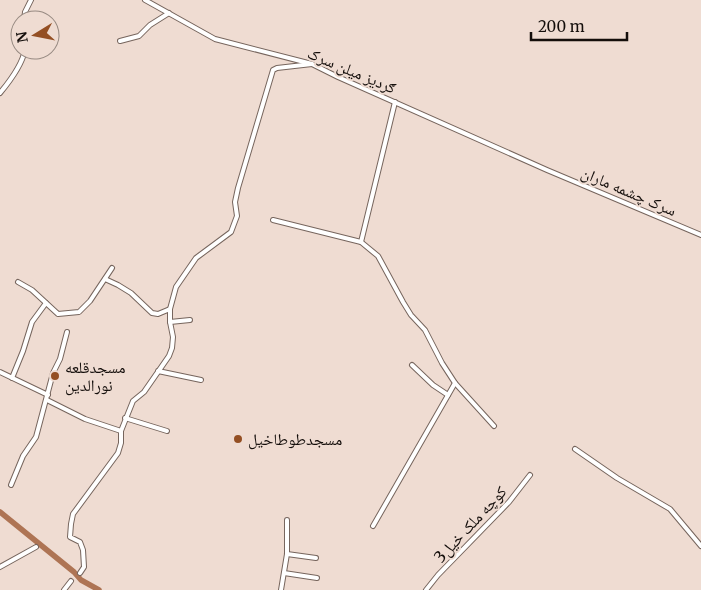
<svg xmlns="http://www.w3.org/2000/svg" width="701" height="590" viewBox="0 0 701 590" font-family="Merriweather,'Noto Naskh Arabic',serif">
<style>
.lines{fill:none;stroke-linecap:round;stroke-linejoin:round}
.river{stroke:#ae7454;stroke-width:5.5}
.minor-casing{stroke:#76655d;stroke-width:6}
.minor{stroke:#fff;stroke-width:4}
.poi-dot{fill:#944f23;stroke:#efdcd2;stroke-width:2}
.labels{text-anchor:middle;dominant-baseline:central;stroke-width:4;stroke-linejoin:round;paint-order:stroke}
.street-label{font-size:16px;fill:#140e0b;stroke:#efdcd2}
.poi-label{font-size:16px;fill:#140e0b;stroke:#efdcd2;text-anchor:start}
</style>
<rect width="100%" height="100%" fill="#efdcd2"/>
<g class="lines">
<polyline class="river" points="0,512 74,572 81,580 99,590"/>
<defs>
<g id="minor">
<polyline points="145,0 215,39 312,64 338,77 547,170 701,235"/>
<polyline points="24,20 25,12 31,0"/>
<polyline points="120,41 139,36 150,25 169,13"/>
<path d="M0 93C10 81 22 65 25 50"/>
<polyline points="273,220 361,242 378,256 403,302 411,315 425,330 442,363 455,383 494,426"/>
<polyline points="361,242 395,102"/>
<polyline points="105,279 118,285 131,293 152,313 158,314 170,309"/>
<polyline points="18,282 32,290 58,314 79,312 90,301 112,268"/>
<polyline points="170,322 190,320"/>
<polyline points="412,365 433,385 448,395"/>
<polyline points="158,371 201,380"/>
<polyline points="0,372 48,395"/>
<polyline points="12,378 23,351 32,322 46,303"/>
<polyline points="47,400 85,419 121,431"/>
<polyline points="125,418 167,431"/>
<polyline points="575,449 617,478 670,509 701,546"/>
<polyline points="11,485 23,456 36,437 53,373 60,359 67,332"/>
<polyline points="373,526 455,383"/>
<polyline points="287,554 316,558"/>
<polyline points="0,567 36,547"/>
<polyline points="80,573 84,567 83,550 80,542 70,537 71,524 73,514 118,453 121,443 121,431 133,401 144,392 169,356 172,348 173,337 170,322 170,309 176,287 196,258 231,232 237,216 235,202 238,188 273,70 277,68 312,64"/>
<polyline points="284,573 317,578"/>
<polyline points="64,590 71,581"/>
<polyline points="281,590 287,554 287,520"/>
<polyline points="426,590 438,575 509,502 530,475"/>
</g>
</defs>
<use href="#minor" class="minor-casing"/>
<use href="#minor" class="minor"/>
</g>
<g class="poi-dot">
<circle cx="55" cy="376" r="5"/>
<circle cx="238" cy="439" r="5"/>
</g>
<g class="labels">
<g class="street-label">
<text transform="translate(352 70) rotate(23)">ګردیز میلن سرک</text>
<text transform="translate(629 191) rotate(23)">سرک چشمه ماران</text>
<text transform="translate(470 524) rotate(-47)">کوچه ملک خیل3</text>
</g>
<g class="poi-label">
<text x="65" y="367">مسجدقلعه<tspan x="65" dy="18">نورالدین</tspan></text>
<text x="248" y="439">مسجدطوطاخیل</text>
</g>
</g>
<g transform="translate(35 35) rotate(260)"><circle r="24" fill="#efdcd2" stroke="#978a82"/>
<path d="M0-4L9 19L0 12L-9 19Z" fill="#944f23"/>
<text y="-8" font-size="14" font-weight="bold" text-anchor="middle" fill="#140e0b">N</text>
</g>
<path d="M531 32v8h96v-8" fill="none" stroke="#140e0b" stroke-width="2.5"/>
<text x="538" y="32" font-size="15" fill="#140e0b" stroke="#efdcd2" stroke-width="4" paint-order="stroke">200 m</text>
</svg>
